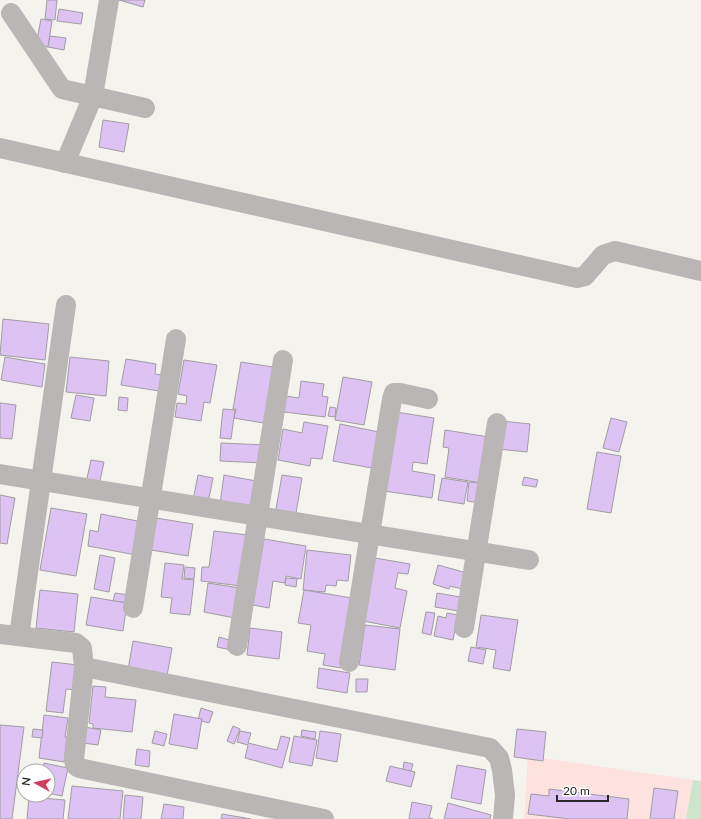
<svg xmlns="http://www.w3.org/2000/svg" width="701" height="819" viewBox="0 0 701 819" font-family="Lato,sans-serif">
<style>
.education{fill:#fde2e0}
.garden{fill:#cde6cb}
.building{fill:#ddc3f3;stroke:#a09da2}
.lines{fill:none;stroke-linecap:round;stroke-linejoin:round}
.street{stroke:#b9b6b5;stroke-width:20}
</style>
<rect width="100%" height="100%" fill="#f5f3ee"/>
<polygon class="education" points="528,756 693,780 686,819 524,819"/>
<polygon class="garden" points="693,780 701,781 701,819 686,819"/>
<g class="building">
<polygon points="47,0 57,0 55,20 45,19"/>
<polygon points="119,0 145,0 143,7"/>
<polygon points="59,9 83,13 81,24 57,21"/>
<polygon points="41,19 52,21 48,47 36,45"/>
<polygon points="50,36 66,38 64,50 48,47"/>
<polygon points="103,120 129,124 124,152 99,147"/>
<polygon points="3,319 49,324 45,360 0,355"/>
<polygon points="5,357 45,364 42,387 1,380"/>
<polygon points="70,357 109,361 106,396 66,392"/>
<polygon points="126,359 156,364 155,374 162,375 159,391 121,385"/>
<polygon points="184,360 217,365 210,403 204,402 201,421 175,417 177,403 186,404 187,396 178,394"/>
<polygon points="241,362 279,368 269,424 234,418 236,409 233,409"/>
<polygon points="343,377 372,382 364,425 335,420"/>
<polygon points="301,381 324,384 322,396 328,397 325,417 284,412 286,396 299,398"/>
<polygon points="76,395 94,398 90,421 71,418"/>
<polygon points="119,397 128,398 127,411 118,410"/>
<polygon points="0,403 16,405 12,439 0,438"/>
<polygon points="330,407 336,408 335,417 328,416"/>
<polygon points="223,409 235,410 231,439 220,438"/>
<polygon points="396,412 434,418 427,464 413,462 412,471 435,475 432,498 384,491"/>
<polygon points="611,418 627,422 619,452 603,448"/>
<polygon points="502,421 530,424 527,452 498,449"/>
<polygon points="304,422 328,426 322,459 311,458 310,466 278,460 283,429 302,433"/>
<polygon points="340,424 379,432 372,468 333,461"/>
<polygon points="445,430 489,437 482,483 445,477 449,448 443,447"/>
<polygon points="221,443 265,445 264,463 220,461"/>
<polygon points="597,452 621,456 611,513 587,509"/>
<polygon points="91,460 104,462 99,486 86,483"/>
<polygon points="198,475 213,478 208,503 193,500"/>
<polygon points="224,475 256,481 252,509 220,504"/>
<polygon points="282,475 302,478 295,519 275,515"/>
<polygon points="524,477 538,480 536,487 522,485"/>
<polygon points="442,478 468,482 464,504 438,500"/>
<polygon points="469,482 482,483 480,503 467,501"/>
<polygon points="0,495 15,498 7,544 0,543"/>
<polygon points="51,508 87,514 76,576 40,570"/>
<polygon points="101,514 143,522 136,555 88,546 90,530 98,532"/>
<polygon points="156,518 193,524 188,556 151,550"/>
<polygon points="214,531 248,535 241,586 201,581 202,567 209,567"/>
<polygon points="264,539 306,546 301,579 286,576 285,583 273,581 269,608 253,605"/>
<polygon points="307,550 351,555 348,581 337,580 336,586 326,585 325,592 303,590"/>
<polygon points="100,555 115,558 109,592 94,589"/>
<polygon points="375,558 410,564 408,574 398,573 395,588 407,591 400,628 363,621"/>
<polygon points="165,563 184,565 182,579 194,580 190,615 170,613 172,598 161,597"/>
<polygon points="438,565 467,573 462,589 450,586 449,589 433,584"/>
<polygon points="185,567 195,568 194,579 184,578"/>
<polygon points="286,578 297,579 296,587 285,585"/>
<polygon points="208,583 240,588 235,618 204,612"/>
<polygon points="40,590 78,594 74,632 36,628"/>
<polygon points="304,590 352,598 341,668 323,665 325,654 307,651 311,625 298,623"/>
<polygon points="115,593 129,595 127,603 113,601"/>
<polygon points="437,593 466,598 464,612 435,607"/>
<polygon points="91,597 127,603 123,631 86,625"/>
<polygon points="426,612 435,613 431,635 422,633"/>
<polygon points="447,613 458,615 453,640 434,636 438,616 446,618"/>
<polygon points="481,615 518,620 510,671 493,668 496,650 476,647"/>
<polygon points="365,625 400,629 395,670 359,665"/>
<polygon points="250,628 282,632 279,659 247,655"/>
<polygon points="219,637 233,641 231,650 217,647"/>
<polygon points="133,641 172,648 167,676 128,670"/>
<polygon points="471,647 486,650 483,664 468,661"/>
<polygon points="52,662 78,665 75,690 66,689 63,713 46,711"/>
<polygon points="319,668 350,673 347,693 317,688"/>
<polygon points="356,679 368,679 367,692 356,692"/>
<polygon points="93,686 106,687 105,697 136,700 132,732 93,728 93,724 89,723"/>
<polygon points="201,708 213,712 209,723 198,720"/>
<polygon points="174,714 202,719 197,749 169,744"/>
<polygon points="44,715 68,718 65,737 67,737 64,762 39,758"/>
<polygon points="0,725 24,727 12,819 0,819"/>
<polygon points="233,726 240,729 234,744 227,741"/>
<polygon points="85,727 101,730 98,745 83,743"/>
<polygon points="33,729 43,730 42,738 32,737"/>
<polygon points="517,729 546,732 543,761 514,757"/>
<polygon points="302,730 316,732 315,739 301,736"/>
<polygon points="155,731 167,734 164,746 152,743"/>
<polygon points="240,731 251,733 248,743 277,750 281,736 290,738 282,768 245,758 248,745 237,742"/>
<polygon points="320,731 341,734 337,762 316,758"/>
<polygon points="294,736 317,740 312,766 289,762"/>
<polygon points="137,749 150,751 149,767 135,765"/>
<polygon points="404,762 413,764 411,771 403,770"/>
<polygon points="44,763 68,768 62,796 48,793 48,771 42,771"/>
<polygon points="457,765 486,770 481,804 451,798"/>
<polygon points="390,766 415,772 411,787 386,781"/>
<polygon points="72,786 123,791 120,819 68,819"/>
<polygon points="654,788 678,791 674,819 650,819"/>
<polygon points="549,789 629,799 627,819 570,819 528,814 531,794 549,796"/>
<polygon points="125,795 143,797 141,819 123,819"/>
<polygon points="29,797 65,800 63,819 27,819"/>
<polygon points="412,802 432,806 429,818 433,819 409,819"/>
<polygon points="448,803 491,815 490,819 444,819"/>
<polygon points="164,804 184,807 183,819 161,819"/>
<polygon points="222,814 251,819 221,819"/>
</g>
<g class="lines">
<g class="street">
<polyline points="11,13 62,89 145,108"/>
<polyline points="0,148 577,278 585,276 603,255 615,251 701,271"/>
<polyline points="65,163 93,96 109,0"/>
<polyline points="0,474 529,560"/>
<polyline points="133,608 176,339"/>
<polyline points="464,628 497,423"/>
<polyline points="0,634 76,643 82,648 84,667 490,748 499,758 502,770 505,795 503,819"/>
<polyline points="19,636 66,305"/>
<polyline points="237,646 283,360"/>
<polyline points="349,662 392,399 394,393 400,393 428,399"/>
<polyline points="84,667 74,760 75,765 79,768 324,819"/>
</g>
</g>
<g transform="translate(36 783) rotate(278)"><circle r="19" fill="#ffffff" stroke="#aaa9a9"/>
<path d="M0-3L7 15L0 10L-7 15Z" fill="#cf3f5d"/>
<text y="-6" font-size="11" font-weight="bold" text-anchor="middle" fill="#2a2928">N</text>
</g>
<path d="M557 795v6h51v-6" fill="none" stroke="#2a2928" stroke-width="2"/>
<text x="563" y="795" font-size="12" fill="#2a2928" stroke="#ffffff" stroke-width="3" paint-order="stroke">20 m</text>
</svg>
